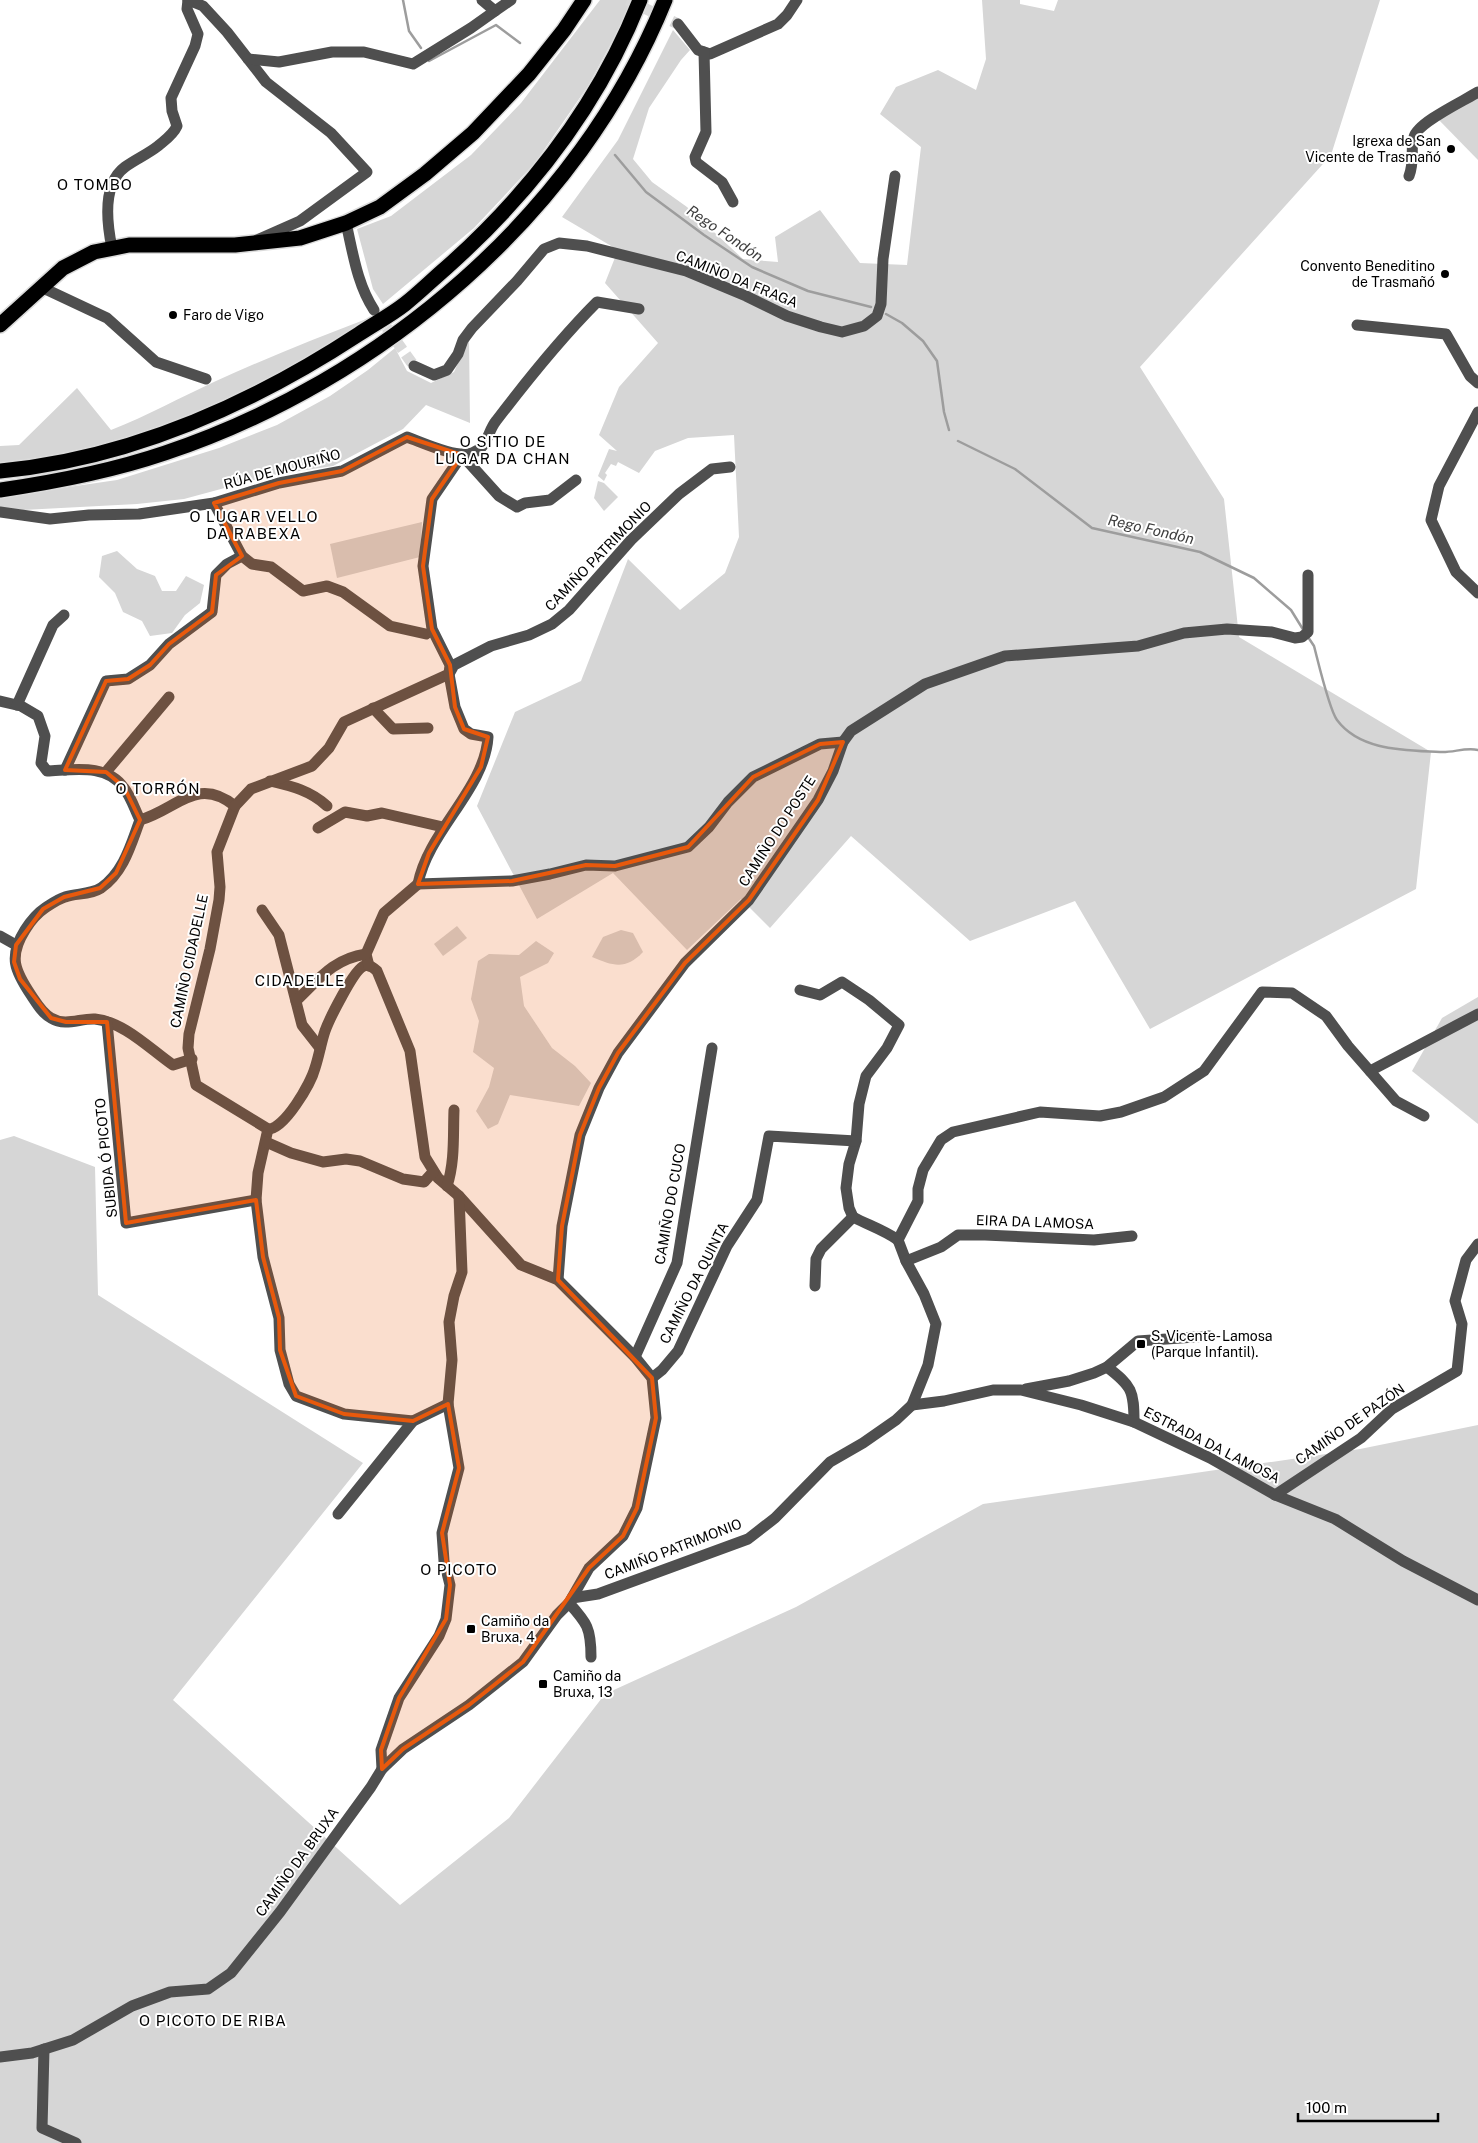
<svg xmlns="http://www.w3.org/2000/svg" width="1478" height="2143" viewBox="0 0 1478 2143" font-family="'Public Sans',sans-serif">
<style>
.green{fill:#d6d6d6}
.lines{fill:none;stroke-linecap:round;stroke-linejoin:round}
.stream{stroke:#9d9d9d;stroke-width:2.5}
.minor-tunnel{stroke:#d9d9d9;stroke-width:11;stroke-dasharray:11 5.5;stroke-linecap:butt}
.highway-casing{stroke:#dbdbdb;stroke-width:18}
.minor{stroke:#4f4f4f;stroke-width:11}
.highway{stroke:#000;stroke-width:15}
.marked{fill:#e8590c;fill-opacity:0.2;stroke:#e8590c;stroke-width:4;stroke-linejoin:round}
.poi-dot{fill:#000;stroke:#fff;stroke-width:2}
.labels{text-anchor:middle;dominant-baseline:central;stroke-width:4;stroke-linejoin:round;paint-order:stroke}
.poi-label{font-size:14px;fill:#000;stroke:#fff;text-anchor:start}
.street-label{font-size:14px;fill:#000;stroke:#fff}
.neighbourhood-label{font-size:15px;letter-spacing:1px;fill:#000;stroke:#fff}
.water-label{font-size:15px;font-style:italic;fill:#3e3e3e;stroke:#fff}
</style>
<rect width="100%" height="100%" fill="#fff"/>
<g class="green">
<polygon points="600,0 631,0 627,14 588,86 535,163 474,228 383,304 373,289 357,229 391,216 471,155 521,103"/>
<polygon points="982,0 1020,0 1020,4 1054,11 1058,0 1380,0 1331,155 1140,367 1224,499 1239,637 1431,752 1416,889 1150,1029 1075,901 970,941 851,836 770,928 741,899 687,950 613,873 537,919 477,806 515,712 581,681 628,559 680,610 725,573 739,537 734,435 688,438 655,451 639,473 618,462 616,466 611,464 605,473 607,475 604,481 598,476 609,449 617,451 599,435 619,387 658,343 605,283 618,250 562,217 618,140 673,30 690,50 681,60 649,108 633,159 652,182 687,207 743,259 778,262 775,237 820,210 860,263 907,265 921,147 880,114 896,87 938,70 976,90 986,59"/>
<polygon points="1478,94 1478,160 1438,119"/>
<path d="M369 318C295 367 212 413 127 439 86 452 42 458 0 467V446L19 445 77 388 111 430C147 416 181 397 216 381 266 358 317 338 369 318Z"/>
<polygon points="469,339 470,423 426,405 403,429 333,466 273,475 184,499 137,504 23,510 0,508 0,497 117,480 219,448 277,425 330,396 368,370 395,348 407,371 431,383 454,372"/>
<polygon points="598,481 604,483 618,497 604,511 594,498"/>
<polygon points="422,522 420,557 337,578 330,544"/>
<polygon points="117,551 137,569 155,576 162,591 176,591 186,576 204,585 200,603 185,615 172,633 150,636 142,621 123,612 115,593 99,577 102,556"/>
<polygon points="457,926 467,938 443,956 434,944"/>
<path d="M621 930 633 933 643 952C626 970 613 966 592 957L603 937Z"/>
<polygon points="536,941 554,953 548,963 520,977 524,1006 552,1048 575,1066 591,1083 579,1106 510,1095 498,1124 488,1129 476,1111 489,1087 494,1068 473,1052 479,1021 471,999 478,961 489,954 519,955"/>
<polygon points="1478,997 1478,1124 1412,1071 1442,1018"/>
<polygon points="14,1136 95,1167 98,1295 363,1463 173,1700 400,1905 509,1818 605,1694 796,1607 983,1504 1360,1449 1478,1425 1478,2143 0,2143 0,1140"/>
</g>
<g class="lines">
<g class="stream">
<polyline points="403,0 409,31 421,48"/>
<polyline points="429,61 496,25 520,43"/>
<polyline points="615,155 646,192 704,235 752,267 808,291 871,307"/>
<polyline points="886,314 902,323 923,341 937,361 944,412 949,430"/>
<polyline points="958,441 1015,469 1092,528 1200,552 1254,578 1291,610 1304,631"/>
<path d="M1308 637 1314 646C1318 661 1329 709 1337 720 1360 751 1405 750 1440 752 1453 753 1465 747 1478 750"/>
</g>
<g class="minor-tunnel">
<polyline points="627,0 678,24"/>
<polyline points="377,314 414,366"/>
</g>
<defs>
<g id="highway">
<polyline points="0,325 63,268 94,252 129,245 235,245 300,238 346,223 380,207 425,174 473,133 529,74 564,30 584,0"/>
<path d="M0 471C129 459 252 404 359 334 374 324 391 315 405 304 419 293 432 280 446 268 529 194 599 104 640 0"/>
<path d="M0 490C55 482 112 471 165 453 381 381 579 213 665 0"/>
</g>
</defs>
<use href="#highway" class="highway-casing"/>
<g class="minor">
<polyline points="188,0 203,6 227,32 266,82 331,133 367,172 300,221 257,240"/>
<polyline points="482,0 495,11 511,0"/>
<polyline points="678,24 698,50 710,54 778,24 787,15 797,0"/>
<polyline points="704,52 706,132 695,157 696,162 722,182 733,202"/>
<polyline points="248,59 279,62 332,52 364,52 413,64 471,28 495,11"/>
<path d="M1409 176C1415 161 1410 150 1414 137 1418 122 1464 101 1478 92"/>
<path d="M346 223C353 253 357 284 374 310"/>
<path d="M112 248C107 224 102 184 125 167 136 159 148 154 158 146 165 140 173 135 177 126L172 111 171 98 195 46 198 34 187 9 188 0"/>
<polyline points="41,287 107,318 156,362 206,379"/>
<polyline points="1357,325 1446,334 1470,376 1478,383"/>
<polyline points="414,366 434,375 447,370 458,354 463,340 472,328 517,281 544,249 559,243 587,246 686,271 746,296 787,316 821,327 842,332 864,326 877,316 881,304 883,259 895,176"/>
<polyline points="1478,412 1439,486 1431,520 1456,572 1478,593"/>
<polyline points="214,503 242,556 252,564 271,567 303,591 327,586 343,592 390,626 426,634"/>
<path d="M0 512 50 519 89 515 139 514 214 503 279 483 342 471 407 437C424 443 455 458 472 453 488 448 487 432 496 421 528 379 560 339 597 302L639 309"/>
<path d="M0 701 21 706 38 716 45 736 41 763 47 771C73 770 107 763 124 788 131 797 135 810 140 820 176 810 197 775 235 806L217 852 220 887 219 900 210 949 189 1034 188 1048 196 1085 268 1129C284 1130 311 1083 315 1068 319 1056 321 1043 325 1031 329 1020 354 969 364 966 369 964 373 967 377 971L410 1051 425 1157 438 1178 459 1196 521 1265 558 1280 635 1357 652 1378 656 1418 637 1508 623 1536 589 1568 569 1603 557 1615 523 1662 469 1705 403 1749 382 1769 371 1787 280 1912 231 1973 208 1989 170 1992 132 2006 73 2040 32 2053 0 2057"/>
<polyline points="17,705 53,625 64,615"/>
<polyline points="373,708 393,729 428,728"/>
<polyline points="65,770 106,681 128,679 150,665 169,644 212,612 216,575 227,564 242,556"/>
<polyline points="106,772 169,697"/>
<path d="M270 781C292 786 311 791 327 806"/>
<polyline points="235,806 251,789 312,766 329,748 344,722 449,674 454,665 491,646 529,635 552,624 569,610 631,540 679,494 712,469 730,467"/>
<path d="M140 820C131 844 124 872 101 888 90 895 76 893 65 897 58 899 51 904 45 908 36 914 30 922 25 930 8 957 15 971 31 995 37 1004 42 1013 51 1018 66 1027 80 1018 95 1019 124 1022 150 1049 173 1065L192 1059"/>
<polyline points="318,828 345,812 367,816 382,813 443,827"/>
<path d="M418 884C428 831 485 789 488 737L471 734 464 729 455 707 449 674 450 665 432 629 423 566 432 499 462 455 499 496 517 507 525 503 550 500 576 480"/>
<polyline points="418,884 512,881 550,874 586,865 615,866 688,847 709,827 728,802 753,777 820,744 843,742"/>
<polyline points="262,910 279,935 302,1025 320,1048"/>
<polyline points="0,936 16,945"/>
<polyline points="369,966 366,954 384,913 418,884"/>
<polyline points="800,990 820,995 842,982 869,1000 899,1025 887,1048 866,1076 859,1104 856,1141 849,1164 846,1188 849,1208 853,1217"/>
<path d="M296 1001C319 979 333 959 366 954"/>
<polyline points="107,1022 126,1223 256,1200"/>
<polyline points="1370,1071 1478,1014"/>
<polyline points="268,1129 258,1173 256,1200 263,1257 279,1318 280,1350 289,1384 296,1396 344,1414 413,1421"/>
<polyline points="266,1142 291,1153 323,1162 346,1159 360,1161 403,1179 424,1182 433,1172"/>
<path d="M447 1186C455 1162 453 1135 454 1110"/>
<polyline points="1132,1236 1094,1240 985,1235 958,1235 941,1247 906,1261 898,1240 918,1201 918,1189 923,1170 941,1140 953,1132 1040,1112 1100,1116 1121,1112 1164,1097 1204,1071 1262,992 1292,993 1326,1016 1348,1046 1396,1101 1424,1116"/>
<polyline points="558,1280 562,1226 580,1135 599,1088 618,1053 685,963 749,900 818,800 833,771 843,742 851,731 925,684 1005,656 1138,646 1184,633 1227,629 1272,632 1295,638 1302,637 1308,632 1308,575"/>
<path d="M815 1286 816 1259 821 1249 853 1217C868 1225 884 1230 898 1240"/>
<polyline points="635,1357 677,1263 712,1048"/>
<path d="M1107 1367C1132 1386 1134 1391 1134 1422"/>
<polyline points="652,1378 662,1370 678,1351 727,1246 757,1200 769,1136 856,1141"/>
<polyline points="1026,1389 1069,1381 1094,1373 1107,1367 1138,1341 1209,1336"/>
<polyline points="912,1405 944,1401 993,1390 1021,1390 1081,1405 1134,1422 1210,1458 1275,1495 1335,1519 1403,1561 1478,1600"/>
<polyline points="1275,1495 1361,1438 1392,1409 1457,1371 1462,1324 1455,1301 1466,1260 1478,1244"/>
<polyline points="338,1514 413,1421 448,1404"/>
<polyline points="572,1598 598,1594 748,1539 775,1518 830,1462 863,1443 896,1420 912,1405 928,1365 936,1324 924,1294 906,1261"/>
<path d="M569 1603C587 1623 591 1628 591 1657"/>
<polyline points="382,1769 381,1750 399,1698 439,1636 446,1619 450,1585 444,1561 442,1533 459,1468 448,1404 452,1360 449,1322 454,1296 462,1272 459,1196"/>
<polyline points="44,2049 42,2128 76,2143"/>
</g>
<use href="#highway" class="highway"/>
</g>
<path class="marked" d="M407 437 462 455 432 499 423 566 432 629 450 665 455 707 464 729 488 737 481 767 429 853 418 884 512 881 586 865 615 866 688 847 753 777 820 744 843 742 818 800 749 900 685 963 618 1053 599 1088 580 1135 562 1226 558 1280 652 1378 656 1418 637 1508 623 1536 589 1568 523 1662 469 1705 403 1749 382 1769 381 1750 399 1698 446 1619 450 1585 442 1533 459 1468 448 1404 413 1421 344 1414 296 1396 280 1350 279 1318 263 1257 256 1200 126 1223 107 1022H66L51 1018 20 979 14 962 16 945 43 909 64 897 100 888 116 873 140 820 124 787 106 772 65 770 106 681 128 679 150 665 169 644 212 612 216 575 242 556 214 503 279 483 342 471Z"/>
<g class="poi-dot">
<circle cx="1451" cy="149" r="5"/>
<circle cx="1445" cy="274" r="5"/>
<circle cx="173" cy="315" r="5"/>
<rect x="1136" y="1339" width="10" height="10" rx="2.5"/>
<rect x="466" y="1624" width="10" height="10" rx="2.5"/>
<rect x="538" y="1679" width="10" height="10" rx="2.5"/>
</g>
<g class="labels">
<g class="poi-label">
<text x="1441" y="141" text-anchor="end">Igrexa de San<tspan x="1441" dy="16">Vicente de Trasmañó</tspan></text>
<text x="1435" y="266" text-anchor="end">Convento Beneditino<tspan x="1435" dy="16">de Trasmañó</tspan></text>
<text x="183" y="315">Faro de Vigo</text>
<text x="1151" y="1336">S. Vicente- Lamosa<tspan x="1151" dy="16">(Parque Infantil).</tspan></text>
<text x="481" y="1621">Camiño da<tspan x="481" dy="16">Bruxa, 4</tspan></text>
<text x="553" y="1676">Camiño da<tspan x="553" dy="16">Bruxa, 13</tspan></text>
</g>
<g class="street-label">
<text transform="translate(737 279) rotate(22)">CAMIÑO DA FRAGA</text>
<text transform="translate(282 469) rotate(-15)">RÚA DE MOURIÑO</text>
<text transform="translate(598 556) rotate(-46)">CAMIÑO PATRIMONIO</text>
<text transform="translate(777 831) rotate(-57)">CAMIÑO DO POSTE</text>
<text transform="translate(189 961) rotate(-78)">CAMIÑO CIDADELLE</text>
<text transform="translate(106 1158) rotate(-96)">SUBIDA Ó PICOTO</text>
<text transform="translate(670 1204) rotate(-80)">CAMIÑO DO CUCO</text>
<text transform="translate(1035 1222) rotate(2)">EIRA DA LAMOSA</text>
<text transform="translate(694 1283) rotate(-63)">CAMIÑO DA QUINTA</text>
<text transform="translate(1350 1424) rotate(-35)">CAMIÑO DE PAZÓN</text>
<text transform="translate(1212 1445) rotate(27)">ESTRADA DA LAMOSA</text>
<text transform="translate(673 1549) rotate(-21)">CAMIÑO PATRIMONIO</text>
<text transform="translate(297 1862) rotate(-54)">CAMIÑO DA BRUXA</text>
</g>
<g class="neighbourhood-label">
<text x="95" y="184">O TOMBO</text>
<text x="503" y="441">O SITIO DE<tspan x="503" dy="17">LUGAR DA CHAN</tspan></text>
<text x="254" y="516">O LUGAR VELLO<tspan x="254" dy="17">DA RABEXA</tspan></text>
<text x="158" y="788">O TORRÓN</text>
<text x="300" y="980">CIDADELLE</text>
<text x="459" y="1569">O PICOTO</text>
<text x="213" y="2020">O PICOTO DE RIBA</text>
</g>
<g class="water-label">
<text transform="translate(725 233) rotate(34)">Rego Fondón</text>
<text transform="translate(1151 529) rotate(13)">Rego Fondón</text>
</g>
</g>
<path d="M1298 2113v8h140v-8" fill="none" stroke="#000000" stroke-width="2.5"/>
<text x="1306" y="2113" font-size="15" fill="#000000" stroke="#ffffff" stroke-width="4" paint-order="stroke">100 m</text>
</svg>
